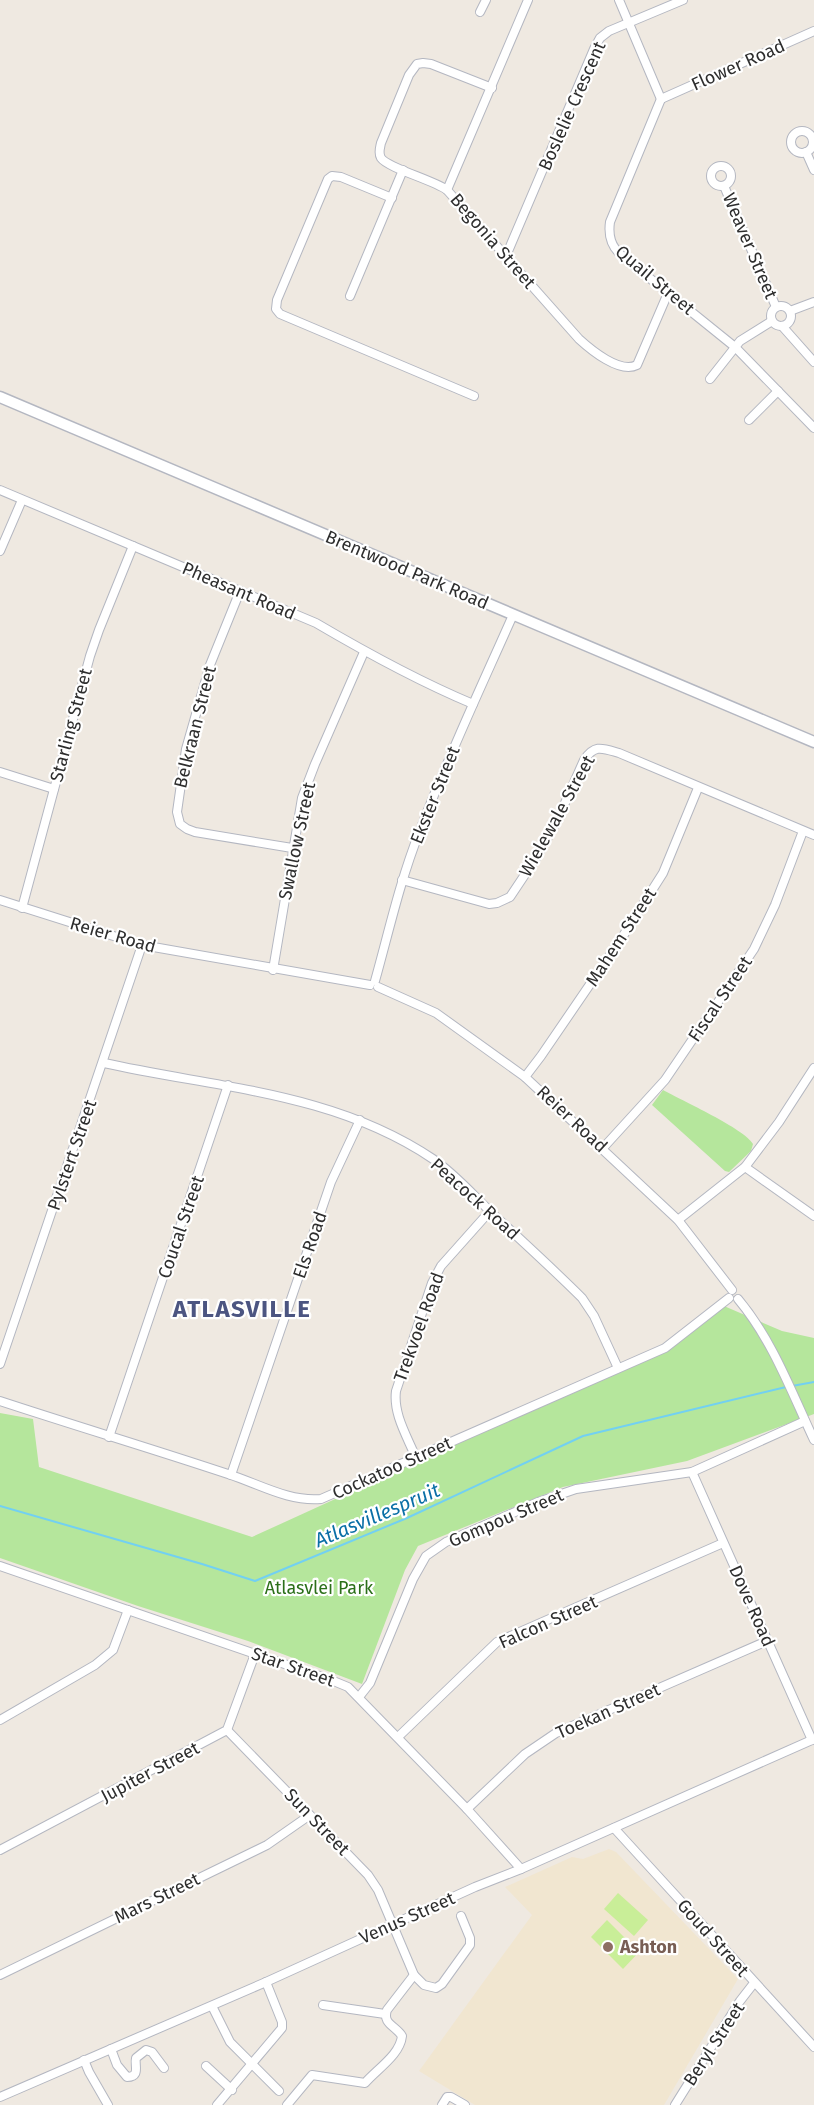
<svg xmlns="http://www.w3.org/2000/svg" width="814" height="2105" viewBox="0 0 814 2105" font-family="'Fira Sans',sans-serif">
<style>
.education{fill:#f1e6d0}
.green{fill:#b5e69c}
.pitch{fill:#c9ee98}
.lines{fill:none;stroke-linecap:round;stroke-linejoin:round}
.stream{stroke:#72d0f2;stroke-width:2}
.street-casing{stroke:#b4b7c1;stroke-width:10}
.secondary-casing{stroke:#b4b7c1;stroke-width:13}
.street{stroke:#fff;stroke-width:8}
.secondary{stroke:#fff;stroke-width:10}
.education-dot{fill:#8d6e63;stroke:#fff;stroke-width:2}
.labels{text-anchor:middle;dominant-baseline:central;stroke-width:4.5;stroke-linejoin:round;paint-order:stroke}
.street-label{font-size:18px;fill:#2e2e2e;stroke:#fff}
.park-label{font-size:18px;fill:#2b6f19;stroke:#fff}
.education-label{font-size:18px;font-weight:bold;fill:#785e54;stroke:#fff;text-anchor:start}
.water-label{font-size:20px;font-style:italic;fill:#0a6fa6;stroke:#fff}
.district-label{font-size:24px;font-weight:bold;letter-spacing:1.5px;fill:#4c5581;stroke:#fff}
</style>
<rect width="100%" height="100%" fill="#efe9e1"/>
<polygon class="education" points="609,1849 616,1852 738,1979 664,2105 475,2105 419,2071 532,1915 505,1887 572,1857 583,1859"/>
<g class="green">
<path d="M663 1090C681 1100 745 1129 753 1144L751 1151 729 1172 725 1171 652 1105Z"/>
<polygon points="724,1306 782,1331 814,1338 814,1414 687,1461 563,1487 418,1546 405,1570 362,1684 248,1641 138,1606 0,1558 0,1413 33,1419 39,1467 252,1537 460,1442 663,1353"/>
</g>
<g class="pitch">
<polygon points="618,1893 648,1920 634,1936 604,1909"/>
<polygon points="607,1920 639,1952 623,1969 591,1937"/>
</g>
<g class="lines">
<g class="stream">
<polyline points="792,1386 814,1382"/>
<polyline points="0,1506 202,1564 255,1581 407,1518 583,1436 786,1387"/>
</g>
<defs>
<g id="street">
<polyline points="619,0 661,99"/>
<polyline points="480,12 486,0"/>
<path d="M492 88 431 64 423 63 417 64 409 75 381 143C380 148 378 153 381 158 388 168 433 180 447 190L579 339C591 350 620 374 637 365L668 293"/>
<path d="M661 99 610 222C608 236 611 246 621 255L735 347 814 428"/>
<polyline points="661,99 814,31"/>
<circle cx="802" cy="142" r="11"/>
<polyline points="806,152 814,170"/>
<circle cx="721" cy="176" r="10"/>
<polyline points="724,186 776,307"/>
<polyline points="447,190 528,0"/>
<polyline points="392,198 341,177 332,176 328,179 277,300 276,309 280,314 474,396"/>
<polyline points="506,256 594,49 600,38 609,31 683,0"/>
<polyline points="350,296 403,170"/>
<circle cx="781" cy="316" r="10"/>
<polyline points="790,311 814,302"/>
<polyline points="782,326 814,362"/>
<polyline points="710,379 740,341 772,321"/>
<polyline points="749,420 778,391"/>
<path d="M0 490 316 623C367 653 418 681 473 704"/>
<polyline points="0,551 22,500"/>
<polyline points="240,591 210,665 186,749 177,812 180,824 187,829 195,832 292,848"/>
<polyline points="0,772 54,789"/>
<path d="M402 880 489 904 497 903 510 897 536 858 557 821 584 760C595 744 602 748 619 753L814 835"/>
<polyline points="0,900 142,945 370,985"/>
<polyline points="22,908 90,656 99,630 133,546"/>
<polyline points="273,970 302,798 315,764 364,652"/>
<path d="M375 981C389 931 400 881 419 833 447 759 481 687 513 615"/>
<polyline points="378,987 436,1013 525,1077 678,1220 732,1290"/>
<path d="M104 1063C216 1088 334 1092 433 1159 455 1174 473 1195 493 1214 523 1242 553 1269 582 1298L594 1316 618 1368"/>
<polyline points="525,1077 541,1056 623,936 663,873 698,788"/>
<polyline points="603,1148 665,1080 754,949 775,905 803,831"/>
<polyline points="745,1167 814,1216"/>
<polyline points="678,1220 745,1167 779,1122 814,1068"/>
<path d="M738 1299C773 1341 791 1391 814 1440"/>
<polyline points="0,1364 142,945"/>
<path d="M0 1401C76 1426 153 1449 228 1474 259 1484 289 1502 321 1499L665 1348 729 1298"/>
<polyline points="109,1437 228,1085"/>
<path d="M416 1458C407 1436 393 1414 396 1391L432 1283 441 1266 490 1211"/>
<polyline points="692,1472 812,1740"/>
<polyline points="231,1475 331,1182 360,1120"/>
<polyline points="0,1566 331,1680 348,1687 467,1809 521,1869"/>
<polyline points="359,1697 370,1683 413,1579 426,1556 446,1542 538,1502 576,1489 692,1472 805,1421"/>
<polyline points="0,1720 95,1665 113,1650 128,1610"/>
<polyline points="227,1730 368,1875 378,1890 414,1975 424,1985 436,1988 442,1984 470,1945 470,1938 461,1916"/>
<polyline points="398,1737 497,1642 723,1543"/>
<polyline points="467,1809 525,1754 556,1733 767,1641"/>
<polyline points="614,1828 814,2047"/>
<polyline points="0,1850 227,1730 255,1654"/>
<polyline points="0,1975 267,1845 310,1815"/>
<polyline points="323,2005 385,2014"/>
<polyline points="212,2006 230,2042 279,2091"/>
<path d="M111 2049 117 2065 127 2077C141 2077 134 2065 136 2058L146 2050 152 2052 164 2068"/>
<polyline points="84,2060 89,2072 108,2105"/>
<polyline points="206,2066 232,2090"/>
<polyline points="0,2097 266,1982 475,1887 521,1869 814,1739"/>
<polyline points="217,2105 282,2028 282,2022 266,1982"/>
<path d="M287 2105 312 2075 365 2083C377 2069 400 2055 402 2036 396 2026 382 2024 387 2010L414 1975"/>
<polyline points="442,2105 447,2097 451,2097 465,2105"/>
<polyline points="675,2105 740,2001 754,1983"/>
</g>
<polyline id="secondary" points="0,397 814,742"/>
</defs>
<use href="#street" class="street-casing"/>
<use href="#secondary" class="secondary-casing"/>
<use href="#street" class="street"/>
<use href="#secondary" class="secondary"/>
</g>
<circle class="education-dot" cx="608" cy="1947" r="6"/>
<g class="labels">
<g class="street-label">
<text transform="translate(738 65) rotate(-24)">Flower Road</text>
<text transform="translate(572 106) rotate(-66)">Boslelie Crescent</text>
<text transform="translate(493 241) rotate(49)">Begonia Street</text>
<text transform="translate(750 246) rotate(67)">Weaver Street</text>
<text transform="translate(655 280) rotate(40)">Quail Street</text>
<text transform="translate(407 570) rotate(23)">Brentwood Park Road</text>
<text transform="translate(239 591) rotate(23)">Pheasant Road</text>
<text transform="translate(71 725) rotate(-75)">Starling Street</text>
<text transform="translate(195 727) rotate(-76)">Belkraan Street</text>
<text transform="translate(435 795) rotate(-68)">Ekster Street</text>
<text transform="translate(557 816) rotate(-61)">Wielewale Street</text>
<text transform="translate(297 841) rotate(-78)">Swallow Street</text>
<text transform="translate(113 935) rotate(16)">Reier Road</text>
<text transform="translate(621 937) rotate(-57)">Mahem Street</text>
<text transform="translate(720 999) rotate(-56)">Fiscal Street</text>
<text transform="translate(572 1119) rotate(43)">Reier Road</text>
<text transform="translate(72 1155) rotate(-71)">Pylstert Street</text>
<text transform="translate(475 1199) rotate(42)">Peacock Road</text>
<text transform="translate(181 1227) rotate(-71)">Coucal Street</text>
<text transform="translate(310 1245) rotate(-71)">Els Road</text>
<text transform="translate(419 1327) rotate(-70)">Trekvoel Road</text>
<text transform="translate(392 1468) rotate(-24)">Cockatoo Street</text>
<text transform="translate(506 1518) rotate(-23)">Gompou Street</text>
<text transform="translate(752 1606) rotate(66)">Dove Road</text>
<text transform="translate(548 1622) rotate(-24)">Falcon Street</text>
<text transform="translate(293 1667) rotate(19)">Star Street</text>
<text transform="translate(608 1711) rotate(-24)">Toekan Street</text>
<text transform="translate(150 1772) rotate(-28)">Jupiter Street</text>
<text transform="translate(317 1822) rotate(46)">Sun Street</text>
<text transform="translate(157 1898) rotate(-26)">Mars Street</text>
<text transform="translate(407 1918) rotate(-24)">Venus Street</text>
<text transform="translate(713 1938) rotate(48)">Goud Street</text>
<text transform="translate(714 2044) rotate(-57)">Beryl Street</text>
</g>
<g class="park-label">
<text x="319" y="1588">Atlasvlei Park</text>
</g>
<g class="education-label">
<text x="620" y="1947">Ashton</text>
</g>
<g class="water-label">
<text transform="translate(377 1515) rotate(-23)">Atlasvillespruit</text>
</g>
<g class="district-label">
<text x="242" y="1309">ATLASVILLE</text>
</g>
</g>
</svg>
